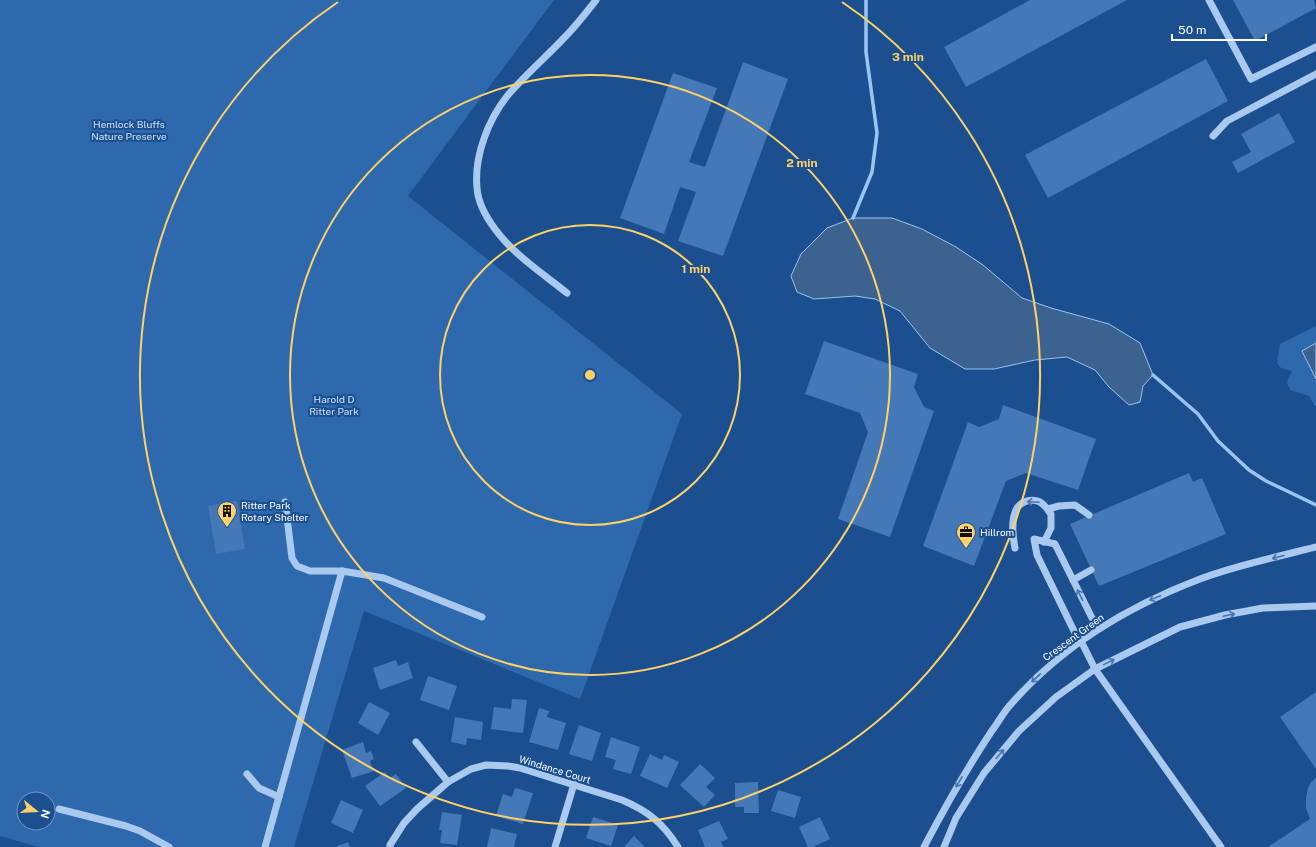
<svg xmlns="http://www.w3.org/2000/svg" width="1316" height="847" viewBox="0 0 1316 847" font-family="'Public Sans',sans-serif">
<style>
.green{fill:#2e69ad;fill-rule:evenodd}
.water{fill:#3c6290;stroke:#9cc4f0}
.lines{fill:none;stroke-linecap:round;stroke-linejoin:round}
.stream{stroke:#9cc4f0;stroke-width:3.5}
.building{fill:#4478b7}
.minor{stroke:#a9c9ee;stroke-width:7}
.oneway{stroke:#4674ac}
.ring{fill:none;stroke:#ffd166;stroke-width:2}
.labels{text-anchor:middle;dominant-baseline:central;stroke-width:4;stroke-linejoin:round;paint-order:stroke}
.park-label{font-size:10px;fill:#cfe3fa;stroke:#1b4f8f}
.poi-label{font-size:10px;fill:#fff;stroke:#1b4f8f;text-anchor:start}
.street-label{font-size:10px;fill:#fff;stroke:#1b4f8f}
.centre{fill:#ffd166;stroke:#1b4f8f;stroke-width:2}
.ring-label{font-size:12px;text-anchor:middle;font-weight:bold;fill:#ffd166;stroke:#1b4f8f;stroke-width:4;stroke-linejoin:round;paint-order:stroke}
</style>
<rect width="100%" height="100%" fill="#1b4f8f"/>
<g class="green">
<path d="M0 0H554L408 196 682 414 580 699 364 611 294 847H39L0 836ZM24 799H48V823H24Z"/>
<polygon points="1316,326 1316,343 1302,351 1316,379 1316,406 1314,405 1309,396 1290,390 1287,382 1292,371 1281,368 1277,363 1280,344"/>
</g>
<g class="water">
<polygon points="853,218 892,218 922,229 956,247 983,265 1022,298 1051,308 1109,324 1140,343 1153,375 1143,386 1140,402 1129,405 1109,387 1095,370 1067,357 1035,360 994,369 965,369 930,348 900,311 875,299 855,296 814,299 797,292 791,276 801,254 827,228"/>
<polygon points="1316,343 1316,379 1302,351"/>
</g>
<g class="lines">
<g class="stream">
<polyline points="853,218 872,172 877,133 866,52 866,0"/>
<polyline points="1153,375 1198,414 1218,441 1249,470 1266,481 1316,505"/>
</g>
</g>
<g class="building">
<polygon points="1030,0 1127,0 966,87 944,47"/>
<polygon points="1233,0 1314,0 1316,8 1255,41"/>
<polygon points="1206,59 1228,101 1048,198 1025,155"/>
<polygon points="743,62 788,79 723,256 678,241 696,192 680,187 664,234 620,218 673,73 717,88 689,162 705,167"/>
<polygon points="1279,113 1295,142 1238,173 1232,162 1251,152 1241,134"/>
<polygon points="824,341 918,374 914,387 924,407 934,411 890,537 838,519 868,432 860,413 805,394"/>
<polygon points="1003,405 1096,439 1078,490 1026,473 1006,481 974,566 923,546 968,422 979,427 999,419"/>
<polygon points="1189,473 1193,482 1202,478 1226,534 1099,586 1070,524"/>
<polygon points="237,501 245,549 216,554 208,506"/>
<polygon points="396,660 398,666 408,662 413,678 380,690 373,668"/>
<polygon points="428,676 457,686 449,710 420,700"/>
<polygon points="1316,692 1316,769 1280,717"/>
<polygon points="512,699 527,700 523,733 491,729 494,707 511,709"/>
<polygon points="369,702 390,713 378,735 358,723"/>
<polygon points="539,708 549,711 547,717 566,723 558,750 529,742"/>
<polygon points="455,717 483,722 481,740 467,738 466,745 451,742"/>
<polygon points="579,725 601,733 592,761 569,754"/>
<polygon points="611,737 640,747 631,774 613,769 616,760 605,757"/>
<polygon points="363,742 366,753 371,751 374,759 370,761 374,771 352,778 342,750"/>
<polygon points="650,754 662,760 664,755 679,762 667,788 640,776"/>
<polygon points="700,764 715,778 706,787 715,795 704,807 680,785"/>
<polygon points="385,772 390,778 396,774 406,788 380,806 365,786"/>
<polygon points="1316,778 1316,847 1268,847 1310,819 1306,808 1306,797 1308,788 1311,782"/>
<polygon points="758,782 759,813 744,813 744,807 735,807 735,783"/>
<polygon points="515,788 533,793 523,824 496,816 503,794 512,797"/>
<polygon points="778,790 801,797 795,818 771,811"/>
<polygon points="341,800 363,810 353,833 331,823"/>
<polygon points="442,812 462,815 457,845 440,843 442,830 439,830"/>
<polygon points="593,817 618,825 611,846 586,838"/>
<polygon points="820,817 830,839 813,847 808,847 799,827"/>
<polygon points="719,821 728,839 721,842 723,847 705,847 698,830"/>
<polygon points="491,828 517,834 514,847 487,847"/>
<polygon points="634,836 645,847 624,847"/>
<polygon points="348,842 350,847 335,847"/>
</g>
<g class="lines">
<g class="minor">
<polyline points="1209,0 1251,79 1316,47"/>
<polyline points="1213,136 1227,121 1316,74"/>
<path d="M567 293C542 273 513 254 495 229 486 217 478 203 477 188 474 156 488 120 508 95 525 75 545 58 563 39 575 27 586 13 596 0"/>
<polyline points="285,502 292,558 297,566 310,571 342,571"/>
<polyline points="1048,509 1059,506 1075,505 1089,515"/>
<path d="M1015 548C1013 538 1011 520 1016 510 1020 501 1032 498 1040 502 1045 505 1048 510 1051 514V528L1044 542"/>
<polyline points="1073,580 1091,570"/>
<polyline points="1100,628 1092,618 1055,544 1034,539 1037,555 1074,631 1081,641 1095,669 1221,847"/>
<polyline points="416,742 448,782"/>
<polyline points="247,774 259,788 279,797"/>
<polyline points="59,809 126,826 140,831 169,847"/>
<path d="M390 845 404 823 417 809 448 782 471 769 486 765 508 766 520 768 622 800C648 811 663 823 678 847"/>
<polyline points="265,847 342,571 384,578 482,617"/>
<polyline points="555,847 574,784"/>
<path d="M924 847C945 807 966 770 991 732 998 723 1004 711 1012 703 1062 646 1129 606 1200 579 1237 565 1277 557 1316 547"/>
<polyline points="944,847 956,818 984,773 1019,731 1056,697 1095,669 1180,627 1225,615 1263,608 1316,606"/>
</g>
</g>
<defs><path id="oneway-shaft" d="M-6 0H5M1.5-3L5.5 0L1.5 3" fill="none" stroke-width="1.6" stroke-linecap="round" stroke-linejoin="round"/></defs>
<g class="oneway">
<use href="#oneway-shaft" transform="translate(1033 502) rotate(-177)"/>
<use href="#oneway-shaft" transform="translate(1278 557) rotate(165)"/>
<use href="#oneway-shaft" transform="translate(1080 595) rotate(-117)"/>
<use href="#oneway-shaft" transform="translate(1155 598) rotate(158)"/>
<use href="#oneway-shaft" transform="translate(1229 615) rotate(-12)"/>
<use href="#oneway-shaft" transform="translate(1109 662) rotate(-26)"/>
<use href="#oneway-shaft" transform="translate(1036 678) rotate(137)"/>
<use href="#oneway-shaft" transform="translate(1000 754) rotate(-50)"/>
<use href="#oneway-shaft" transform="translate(959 782) rotate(121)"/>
</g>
<g class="ring">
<circle cx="590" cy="375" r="150"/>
<circle cx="590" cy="375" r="300"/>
<path d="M842 2A450 450 0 1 1 338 2"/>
</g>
<defs>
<symbol id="building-pin" viewBox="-11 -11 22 30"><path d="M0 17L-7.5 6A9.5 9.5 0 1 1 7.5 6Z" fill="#ffd166" stroke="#1b4f8f"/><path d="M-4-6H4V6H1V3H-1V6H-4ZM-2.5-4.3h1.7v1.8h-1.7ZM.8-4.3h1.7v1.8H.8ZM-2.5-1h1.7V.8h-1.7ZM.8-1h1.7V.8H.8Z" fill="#111"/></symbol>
<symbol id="office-pin" viewBox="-11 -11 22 30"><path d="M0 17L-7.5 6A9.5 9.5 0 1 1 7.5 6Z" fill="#ffd166" stroke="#1b4f8f"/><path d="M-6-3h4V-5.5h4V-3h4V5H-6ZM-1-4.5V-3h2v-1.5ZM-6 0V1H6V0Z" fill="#111"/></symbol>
</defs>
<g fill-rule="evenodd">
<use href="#building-pin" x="216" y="500" width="22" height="30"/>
<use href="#office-pin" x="955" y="521" width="22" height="30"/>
</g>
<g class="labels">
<g class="park-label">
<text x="129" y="124">Hemlock Bluffs<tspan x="129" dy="12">Nature Preserve</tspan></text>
<text x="334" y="399">Harold D<tspan x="334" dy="12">Ritter Park</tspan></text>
</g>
<g class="poi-label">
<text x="241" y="505">Ritter Park<tspan x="241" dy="12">Rotary Shelter</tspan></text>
<text x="980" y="532">Hillrom</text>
</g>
<g class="street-label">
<text transform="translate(1073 637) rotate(-36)">Crescent Green</text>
<text transform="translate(555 769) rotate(17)">Windance Court</text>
</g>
</g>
<circle cx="590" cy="375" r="6" class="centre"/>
<g class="ring-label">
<text x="908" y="61">3 min</text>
<text x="802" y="167">2 min</text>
<text x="696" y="273">1 min</text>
</g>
<g transform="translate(36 811) rotate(108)"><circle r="19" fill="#1b4f8f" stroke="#7695bc"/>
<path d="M0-3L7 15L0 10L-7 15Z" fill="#ffd166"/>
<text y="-6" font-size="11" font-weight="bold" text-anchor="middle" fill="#ffffff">N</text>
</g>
<path d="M1172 34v6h94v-6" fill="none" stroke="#ffffff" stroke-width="2"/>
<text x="1178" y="34" font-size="12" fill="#ffffff" stroke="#1b4f8f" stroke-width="3" paint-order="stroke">50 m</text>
</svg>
